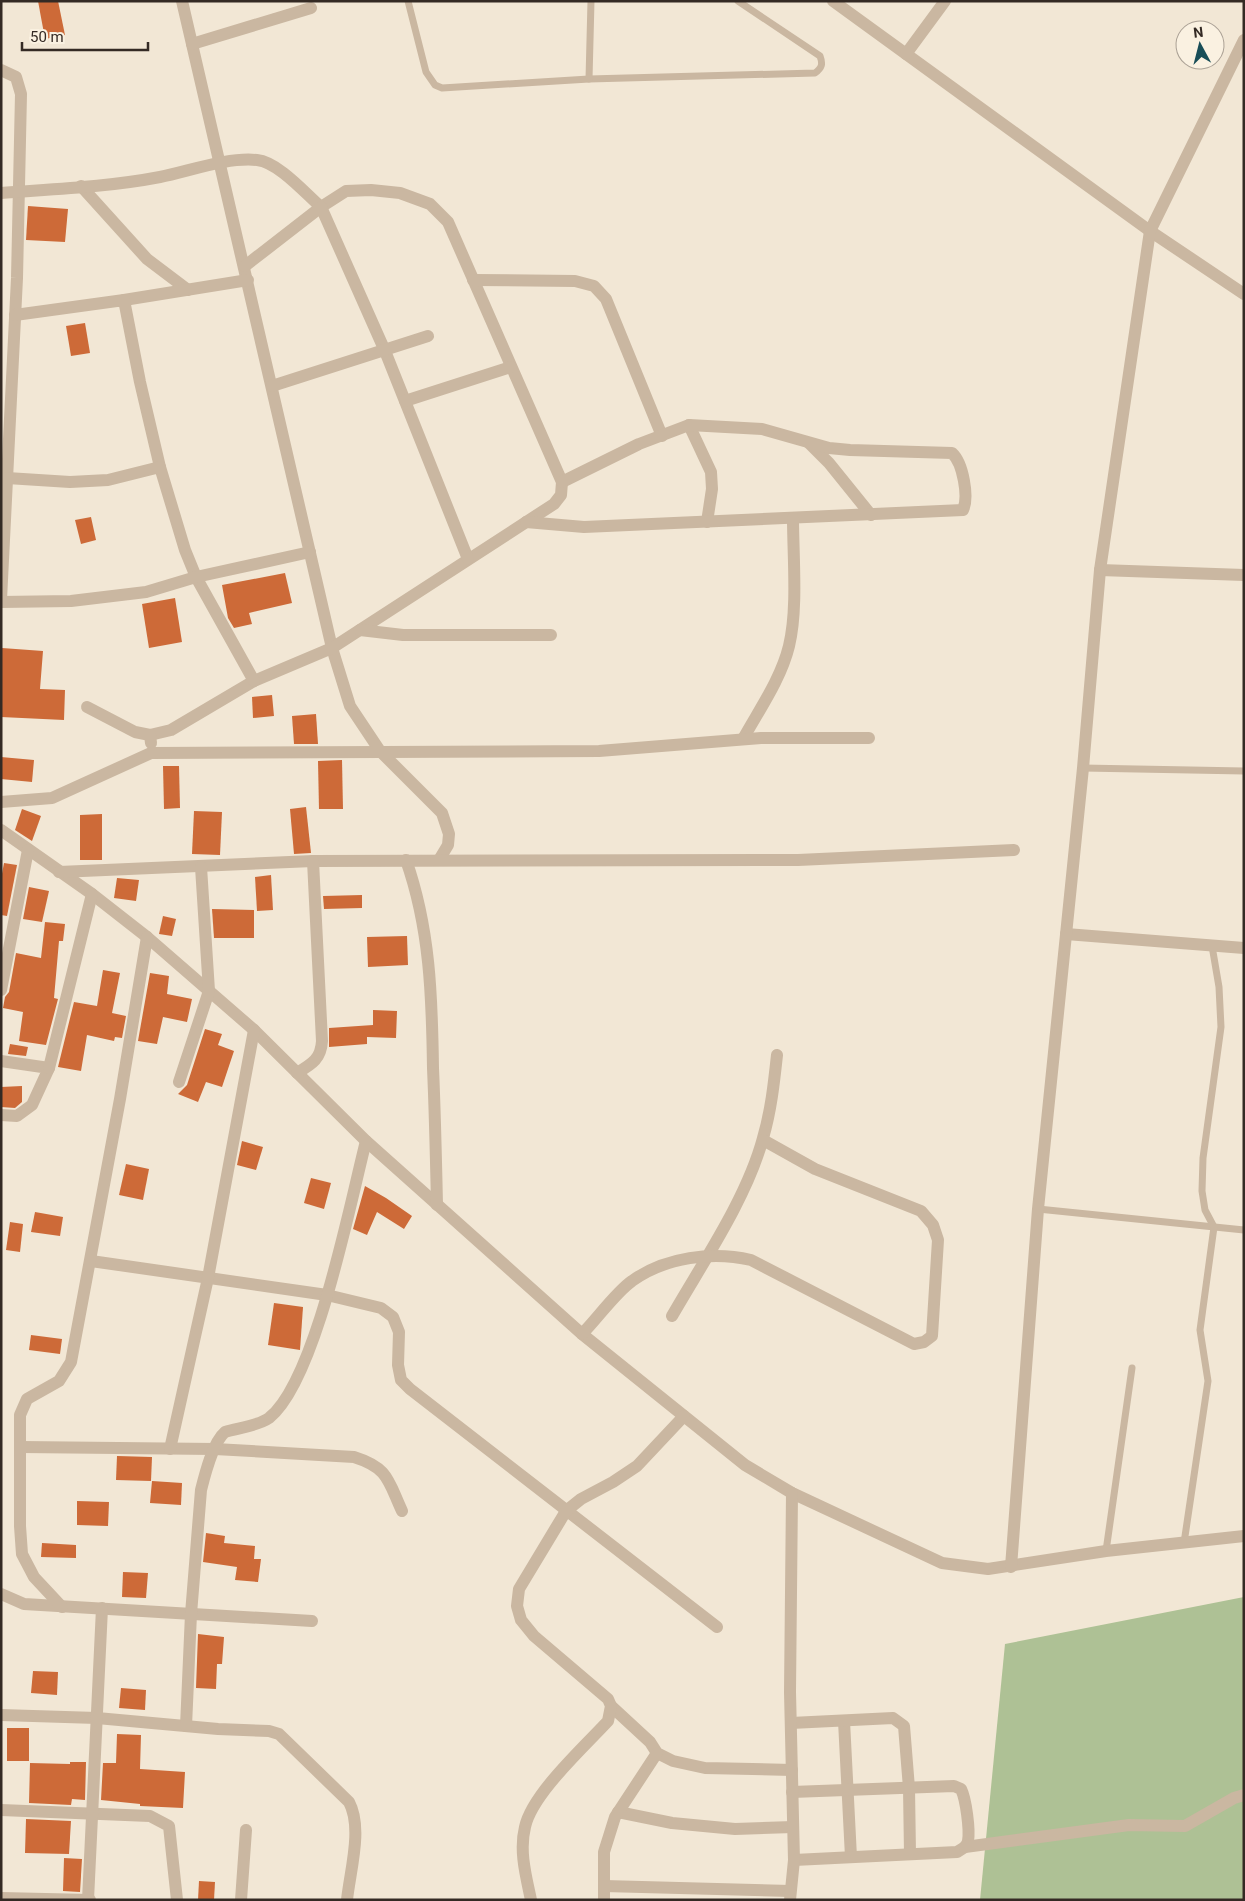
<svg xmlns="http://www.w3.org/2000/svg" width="1245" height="1901" viewBox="0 0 1245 1901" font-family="Roboto,sans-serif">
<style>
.green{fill:#aec195}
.building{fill:#cd6a38}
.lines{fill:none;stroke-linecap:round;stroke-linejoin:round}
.lane{stroke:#cab7a1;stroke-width:7}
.street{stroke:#cab7a1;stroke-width:12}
</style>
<rect width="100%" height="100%" fill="#f2e7d5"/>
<polygon class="green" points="1244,1597 1244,1900 980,1900 1005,1644"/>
<g class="building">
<polygon points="38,1 58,1 65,35 45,39"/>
<polygon points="28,206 68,209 65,242 26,240"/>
<polygon points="85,323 90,353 71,356 66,326"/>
<polygon points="91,517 96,540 81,544 75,520"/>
<polygon points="285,573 292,603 249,613 252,624 234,628 228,618 222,585"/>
<polygon points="175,598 182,642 149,648 142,604"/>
<polygon points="2,648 43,651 40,689 65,690 64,720 1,717"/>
<polygon points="272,695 274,716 253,718 252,697"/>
<polygon points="316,714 318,744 294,744 292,716"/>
<polygon points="1,757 34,760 32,782 1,779"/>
<polygon points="342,760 343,809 319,809 318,761"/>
<polygon points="163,766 179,766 180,808 164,809"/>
<polygon points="306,807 311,853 294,854 290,809"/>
<polygon points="22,809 41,816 32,841 15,830"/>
<polygon points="194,811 222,812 220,855 192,854"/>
<polygon points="102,814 102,860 80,860 80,815"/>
<polygon points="4,863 17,865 7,916 1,915 1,879"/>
<polygon points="271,875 273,910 257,911 255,877"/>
<polygon points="117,878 139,880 136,901 114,898"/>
<polygon points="29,887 49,891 42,922 23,919"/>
<polygon points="362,895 362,908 324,909 323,896"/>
<polygon points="212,909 254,910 254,938 214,938"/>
<polygon points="163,916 176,919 172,936 159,934"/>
<polygon points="45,922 65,924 63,941 59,941 54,998 58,999 46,1045 19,1041 23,1012 3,1008 5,997 9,992 16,953 41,958"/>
<polygon points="407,936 408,965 368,967 367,937"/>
<polygon points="103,970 120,973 112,1013 126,1016 122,1038 115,1037 114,1041 87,1035 81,1071 58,1067 74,1002 97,1006"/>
<polygon points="150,973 169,976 167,994 192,999 187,1022 163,1017 157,1044 138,1041"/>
<polygon points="373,1010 397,1011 396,1038 367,1037 367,1044 329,1047 329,1028 373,1025"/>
<polygon points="205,1029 222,1034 218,1045 234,1051 222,1087 206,1082 198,1102 178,1094 187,1085"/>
<polygon points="10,1044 28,1047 26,1056 8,1054"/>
<polygon points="22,1086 22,1102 15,1108 1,1107 1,1087"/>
<polygon points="242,1141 263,1147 256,1170 237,1165"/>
<polygon points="126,1164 149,1169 143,1200 119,1195"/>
<polygon points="311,1178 331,1183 324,1209 304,1203"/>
<polygon points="365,1186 386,1198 412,1216 404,1229 377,1212 367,1235 353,1229"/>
<polygon points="35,1212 63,1217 60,1236 31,1232"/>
<polygon points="10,1222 23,1224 20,1252 6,1250"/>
<polygon points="274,1303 303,1307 300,1350 268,1345"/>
<polygon points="31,1335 62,1339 60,1354 29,1350"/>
<polygon points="117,1456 152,1457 151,1481 116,1480"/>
<polygon points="152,1481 182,1483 181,1505 150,1503"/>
<polygon points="77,1501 109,1502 108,1526 77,1525"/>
<polygon points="206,1533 225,1536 224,1543 255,1546 254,1559 261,1559 258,1582 235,1580 237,1567 203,1562"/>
<polygon points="42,1543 76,1545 76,1558 41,1557"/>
<polygon points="123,1572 148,1573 146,1598 122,1597"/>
<polygon points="198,1634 224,1637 222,1664 217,1664 216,1689 196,1688"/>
<polygon points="33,1671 58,1672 57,1695 31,1693"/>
<polygon points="121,1688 146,1690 145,1710 119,1708"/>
<rect x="7" y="1728" width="22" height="33"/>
<polygon points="117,1734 141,1735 140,1769 185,1772 183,1808 140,1806 140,1804 101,1800 103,1763 116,1763"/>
<polygon points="70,1762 86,1762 85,1800 72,1799 71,1805 29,1803 30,1763 70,1764"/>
<polygon points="26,1819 71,1821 69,1854 25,1853"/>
<polygon points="64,1858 82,1859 80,1892 63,1891"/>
<polygon points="199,1881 215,1882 214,1900 198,1900"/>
</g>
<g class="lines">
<g class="lane">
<path d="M408 1 426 72 435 85 442 88 589 79 815 73C822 68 823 64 820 56L738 1"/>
<polyline points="589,79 591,1"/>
<polyline points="1083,768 1244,771"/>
<polyline points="1038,1209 1244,1230"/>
<polyline points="1184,1543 1208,1381 1200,1330 1214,1227 1205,1210 1202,1191 1203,1158 1221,1027 1219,987 1212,946"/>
<polyline points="1106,1551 1132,1368"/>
</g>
<g class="street">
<polyline points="182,1 332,648 350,706 380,751 442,813 449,834 448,845 439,860"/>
<polyline points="833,1 1150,231 1244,294"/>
<polyline points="192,44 311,8"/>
<polyline points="906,54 945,1"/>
<polyline points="1,70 16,77 21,94 17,278 1,600"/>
<polyline points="81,186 147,259 188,290"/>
<path d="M1 193C54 189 108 187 160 177 190 171 227 157 257 160 278 162 305 193 321 207L346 191 371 190 400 193 430 204 448 222 562 482 561 495 554 504 332 648 254 681 171 730 150 735"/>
<polyline points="245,266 321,207 385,351 468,559"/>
<polyline points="473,280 575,281 594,286 606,299 662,436"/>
<polyline points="124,300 248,280"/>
<polyline points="15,315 124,300 140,382 160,467"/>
<polyline points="272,386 428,336"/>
<polyline points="405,401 511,367"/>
<polyline points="689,425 711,472 712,489 707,522"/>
<polyline points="809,443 829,463 871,515"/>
<polyline points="7,478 70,482 108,480 160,467 185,550 196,577 254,681"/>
<path d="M526 522 584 527 963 510C969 497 963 463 952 453L850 450 829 448 762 429 689 425 639 444 562 482"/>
<polyline points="1100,570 1244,575"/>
<polyline points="1,602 71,601 146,592 196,577 310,552"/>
<polyline points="360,630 403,635 551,635"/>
<polyline points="87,707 135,732 150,735 151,743"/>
<path d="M743 739C759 710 781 679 789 646 798 609 793 557 793 518"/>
<polyline points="1,802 52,798 151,753 599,751 761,738 869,738"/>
<polyline points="1,830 92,894 147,937 254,1030 366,1141 582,1334 745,1465 792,1493 942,1563 988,1569 1106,1551 1244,1536"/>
<path d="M406 860C430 928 432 996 433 1068 435 1113 436 1159 437 1205"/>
<polyline points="59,872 313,861 798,860 1014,850"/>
<polyline points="1066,934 1244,948"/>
<polyline points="1,990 28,850"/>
<polyline points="1,1061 49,1068 32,1105 17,1116 1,1115"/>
<polyline points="49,1068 92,894"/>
<path d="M297 1073C312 1064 321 1059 322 1041L313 861"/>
<polyline points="179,1082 209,991 201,867"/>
<polyline points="91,1261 327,1295 381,1308 393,1317 399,1332 398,1365 401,1380 410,1389 717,1627"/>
<path d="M672 1316C703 1262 747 1198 763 1138 771 1111 774 1083 777 1055"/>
<path d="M582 1334C597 1319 616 1292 632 1281 665 1257 713 1251 751 1260L914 1344 924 1342 932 1336 938 1240 933 1225 921 1211 815 1169 763 1140"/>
<path d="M21 1447 215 1449 354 1457C389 1468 388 1481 402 1511"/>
<polyline points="170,1449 208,1278 254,1030"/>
<polyline points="1011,1567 1038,1209 1083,768 1100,570 1150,231 1244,40"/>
<polyline points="1,1594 24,1604 312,1621"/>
<polyline points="62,1607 34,1577 22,1554 20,1526 20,1415 27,1399 59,1381 71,1362 120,1099 147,937"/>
<polyline points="611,1706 650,1742 657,1753 673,1761 705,1768 792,1770"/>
<path d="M1 1715 97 1718 218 1729 269 1731 279 1734 349 1802C363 1828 350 1871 347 1900"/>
<polyline points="844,1721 851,1857"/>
<polyline points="791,1723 893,1718 904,1726 909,1788 910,1854"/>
<path d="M186 1726 191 1614 201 1490C205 1474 213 1442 225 1432 238 1428 258 1426 269 1418 316 1381 350 1203 366 1141"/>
<path d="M792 1792 954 1786 961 1789C966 1799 970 1830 968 1841 967 1847 962 1849 957 1852L794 1860"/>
<polyline points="1,1810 150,1816 169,1826 177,1900"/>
<polyline points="618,1812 672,1823 735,1829 793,1827"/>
<polyline points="965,1847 1129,1825 1185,1826 1234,1798 1244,1795"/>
<polyline points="604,1886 790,1891"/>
<polyline points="1,1898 90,1900"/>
<polyline points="88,1900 102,1608"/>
<polyline points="241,1900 246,1830"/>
<path d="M531 1900C526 1876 519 1851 525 1827 532 1794 584 1747 608 1721L611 1706 608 1699 534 1636 521 1620 517 1606 519 1589 566 1511 581 1499 613 1482 637 1466 684 1416"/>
<polyline points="604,1900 604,1852 615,1817 657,1753"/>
<polyline points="790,1900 794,1860 790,1692 792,1493"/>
</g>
</g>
<rect width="1245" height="1901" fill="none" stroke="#342a24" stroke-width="5"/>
<g transform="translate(1200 45) rotate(353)"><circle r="24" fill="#faf1e1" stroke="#aba195"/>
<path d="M0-4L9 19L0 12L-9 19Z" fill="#184d57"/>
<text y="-8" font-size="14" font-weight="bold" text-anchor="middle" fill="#342a24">N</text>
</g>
<path d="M22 42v8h126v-8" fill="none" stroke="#342a24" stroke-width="2.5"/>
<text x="30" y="42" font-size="15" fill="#342a24" stroke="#faf1e1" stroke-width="4" paint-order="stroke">50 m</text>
</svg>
